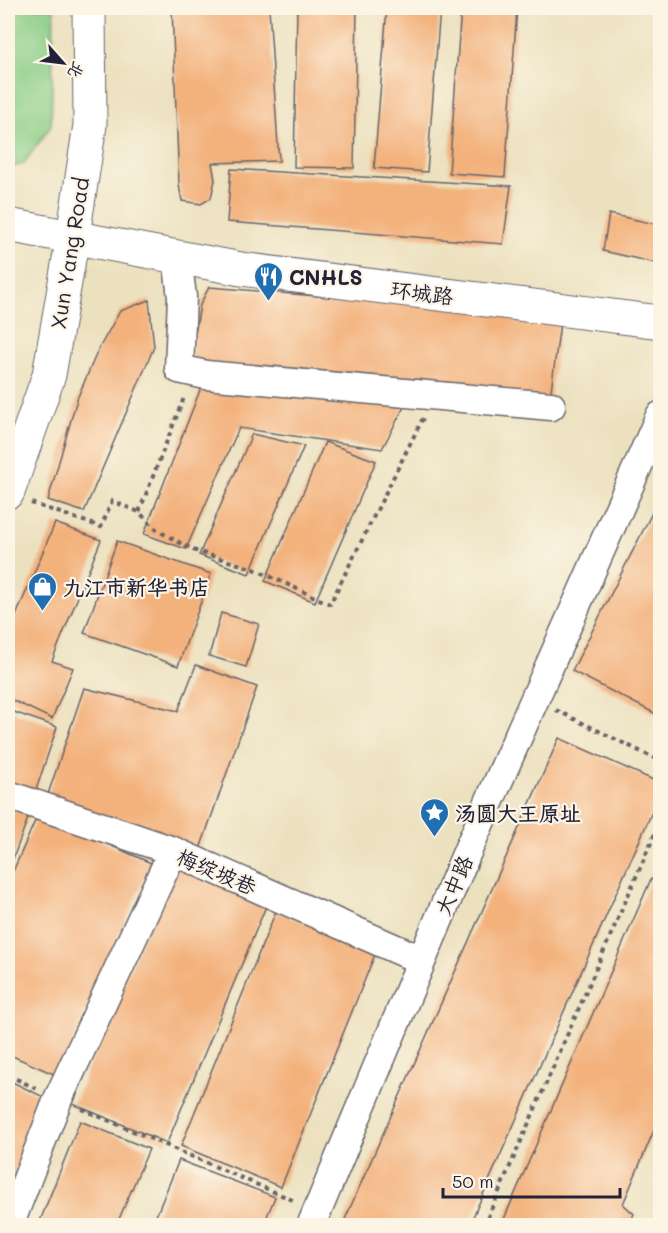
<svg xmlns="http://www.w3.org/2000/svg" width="668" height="1233" viewBox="0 0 668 1233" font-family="Mali,'LXGW WenKai TC',sans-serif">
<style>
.green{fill:#89cd86;stroke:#567860;stroke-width:1.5}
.building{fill:#f3b17c}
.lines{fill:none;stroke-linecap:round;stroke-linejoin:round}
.street-casing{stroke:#696569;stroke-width:31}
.secondary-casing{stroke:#696569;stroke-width:35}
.path{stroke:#696569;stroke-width:4;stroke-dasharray:4.5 4.5;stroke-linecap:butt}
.street{stroke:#fff;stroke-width:28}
.secondary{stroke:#fff;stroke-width:33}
.labels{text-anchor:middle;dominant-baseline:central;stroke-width:4.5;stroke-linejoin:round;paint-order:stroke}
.street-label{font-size:21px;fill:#22223b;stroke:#fcf5e5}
.poi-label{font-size:21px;font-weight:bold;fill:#22223b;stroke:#fcf5e5;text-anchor:start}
</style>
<rect width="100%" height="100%" fill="#fcf5e5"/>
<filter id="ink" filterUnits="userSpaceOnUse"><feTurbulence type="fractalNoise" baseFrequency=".0167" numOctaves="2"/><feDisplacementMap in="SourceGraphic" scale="12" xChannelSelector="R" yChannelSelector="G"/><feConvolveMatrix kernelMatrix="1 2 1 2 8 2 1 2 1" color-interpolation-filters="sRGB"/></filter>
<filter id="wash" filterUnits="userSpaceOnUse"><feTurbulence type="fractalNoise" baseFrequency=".008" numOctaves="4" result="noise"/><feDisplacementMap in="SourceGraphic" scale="24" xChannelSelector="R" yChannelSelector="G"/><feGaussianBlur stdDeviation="1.35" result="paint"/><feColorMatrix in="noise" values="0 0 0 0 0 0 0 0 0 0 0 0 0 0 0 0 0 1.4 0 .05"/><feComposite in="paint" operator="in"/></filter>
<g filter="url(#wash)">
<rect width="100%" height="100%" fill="#ece1bf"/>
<polygon class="green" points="8,8 54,8 51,126 23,164 8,168"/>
<g id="blocks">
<g class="building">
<polygon points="172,8 269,8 279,161 212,163 215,180 211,198 201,204 182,201 179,185"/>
<polygon points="297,8 357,8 354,168 294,167"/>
<polygon points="387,8 440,8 427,172 374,168"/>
<polygon points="461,8 517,8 505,177 449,173"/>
<polygon points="231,169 511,186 503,244 227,222"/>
<polygon points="609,214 660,225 660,264 603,251"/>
<polygon points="209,287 561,316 550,398 190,364 200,305"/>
<polygon points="149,300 154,347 84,512 48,500 77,399 98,350 120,311"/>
<polygon points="202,385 405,405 382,449 239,428 186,549 144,534"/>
<polygon points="252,434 304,446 249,574 199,555"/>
<polygon points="325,442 376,461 315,602 265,581"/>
<polygon points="655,507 660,509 660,716 572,671"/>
<polygon points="55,523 101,540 52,661 73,668 52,719 8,698 8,635"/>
<polygon points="117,541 211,574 178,666 84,633"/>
<polygon points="221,613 259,624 246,667 209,656"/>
<polygon points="196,665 257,687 200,849 46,800 84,688 178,711"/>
<polygon points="8,710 57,727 35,793 8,784"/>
<polygon points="559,738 660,783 660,794 469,1226 342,1226"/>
<polygon points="8,808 29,815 10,867 8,866"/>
<polygon points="38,814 151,863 58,1076 8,1054 8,883"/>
<polygon points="173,865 267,904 167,1143 73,1104"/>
<polygon points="651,879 660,883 660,1116 623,1204 634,1214 628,1226 501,1226"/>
<polygon points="276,911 376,952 281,1187 181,1146"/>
<polygon points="8,1080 52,1101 8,1203"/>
<polygon points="80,1121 149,1149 116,1226 38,1226"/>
<polygon points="179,1160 275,1197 263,1226 152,1226"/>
</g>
</g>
</g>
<g filter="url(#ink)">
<use href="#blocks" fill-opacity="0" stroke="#696569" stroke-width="1.5"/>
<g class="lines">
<defs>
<g id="street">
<polyline points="177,257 182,297 179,369 206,375 551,406"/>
<polyline points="8,795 173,851 421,960"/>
<polyline points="9,1226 58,1099 173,851"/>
<polyline points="311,1226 467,852 660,416"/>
</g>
<g id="secondary">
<polyline points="8,225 241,269 660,322"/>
<polyline points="8,492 49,375 73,236 90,125 89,8"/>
</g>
</defs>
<use href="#street" class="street-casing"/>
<use href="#secondary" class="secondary-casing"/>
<g class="path">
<polyline points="31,503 101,527 112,501 139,512 157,530 193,550 254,569 330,604 423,418"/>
<polyline points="139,512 185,395"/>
<polyline points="556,710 660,761"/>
<polyline points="8,1075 37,1089"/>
<polyline points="82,1109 295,1201"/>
<polyline points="484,1226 660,822"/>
</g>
<use href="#street" class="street"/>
<use href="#secondary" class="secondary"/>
</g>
</g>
<defs>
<symbol id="restaurant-pin" viewBox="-11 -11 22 30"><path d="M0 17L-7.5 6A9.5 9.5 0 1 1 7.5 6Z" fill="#1f6fb2" stroke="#fcf5e5"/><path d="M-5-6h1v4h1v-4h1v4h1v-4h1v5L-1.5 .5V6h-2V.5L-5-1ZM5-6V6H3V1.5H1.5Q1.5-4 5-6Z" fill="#fff"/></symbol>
<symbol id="shop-pin" viewBox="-11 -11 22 30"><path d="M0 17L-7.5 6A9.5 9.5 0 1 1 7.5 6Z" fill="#1f6fb2" stroke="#fcf5e5"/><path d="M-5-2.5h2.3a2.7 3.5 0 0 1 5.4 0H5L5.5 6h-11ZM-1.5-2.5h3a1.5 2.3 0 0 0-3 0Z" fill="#fff"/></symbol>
<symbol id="sight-pin" viewBox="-11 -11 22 30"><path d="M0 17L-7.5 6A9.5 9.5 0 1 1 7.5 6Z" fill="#1f6fb2" stroke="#fcf5e5"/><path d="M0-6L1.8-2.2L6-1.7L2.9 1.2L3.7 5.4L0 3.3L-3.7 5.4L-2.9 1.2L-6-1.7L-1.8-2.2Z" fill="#fff"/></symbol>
</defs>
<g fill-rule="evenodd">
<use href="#restaurant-pin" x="252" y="260" width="33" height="45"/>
<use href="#shop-pin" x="26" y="570" width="33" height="45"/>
<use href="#sight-pin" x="418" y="796" width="33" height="45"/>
</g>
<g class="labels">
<g class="street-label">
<text transform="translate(69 253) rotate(-81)">Xun Yang Road</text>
<text transform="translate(422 292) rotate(7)">环城路</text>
<text transform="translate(217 871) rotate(23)">梅绽坡巷</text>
<text transform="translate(453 885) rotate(-67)">大中路</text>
</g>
<g class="poi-label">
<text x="289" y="276">CNHLS</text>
<text x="63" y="586">九江市新华书店</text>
<text x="455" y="812">汤圆大王原址</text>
</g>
</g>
<rect width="668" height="1233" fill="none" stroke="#fcf5e5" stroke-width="30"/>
<g transform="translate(63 63) rotate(118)" stroke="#fcf5e5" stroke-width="4.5" paint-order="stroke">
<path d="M0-4.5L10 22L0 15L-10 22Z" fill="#22223b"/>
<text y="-9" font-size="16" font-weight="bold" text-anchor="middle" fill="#22223b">北</text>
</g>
<path d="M443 1188v9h177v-9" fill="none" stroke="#22223b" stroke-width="3"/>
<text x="452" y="1188" font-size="18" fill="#22223b" stroke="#fcf5e5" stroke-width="4.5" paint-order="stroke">50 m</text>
</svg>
